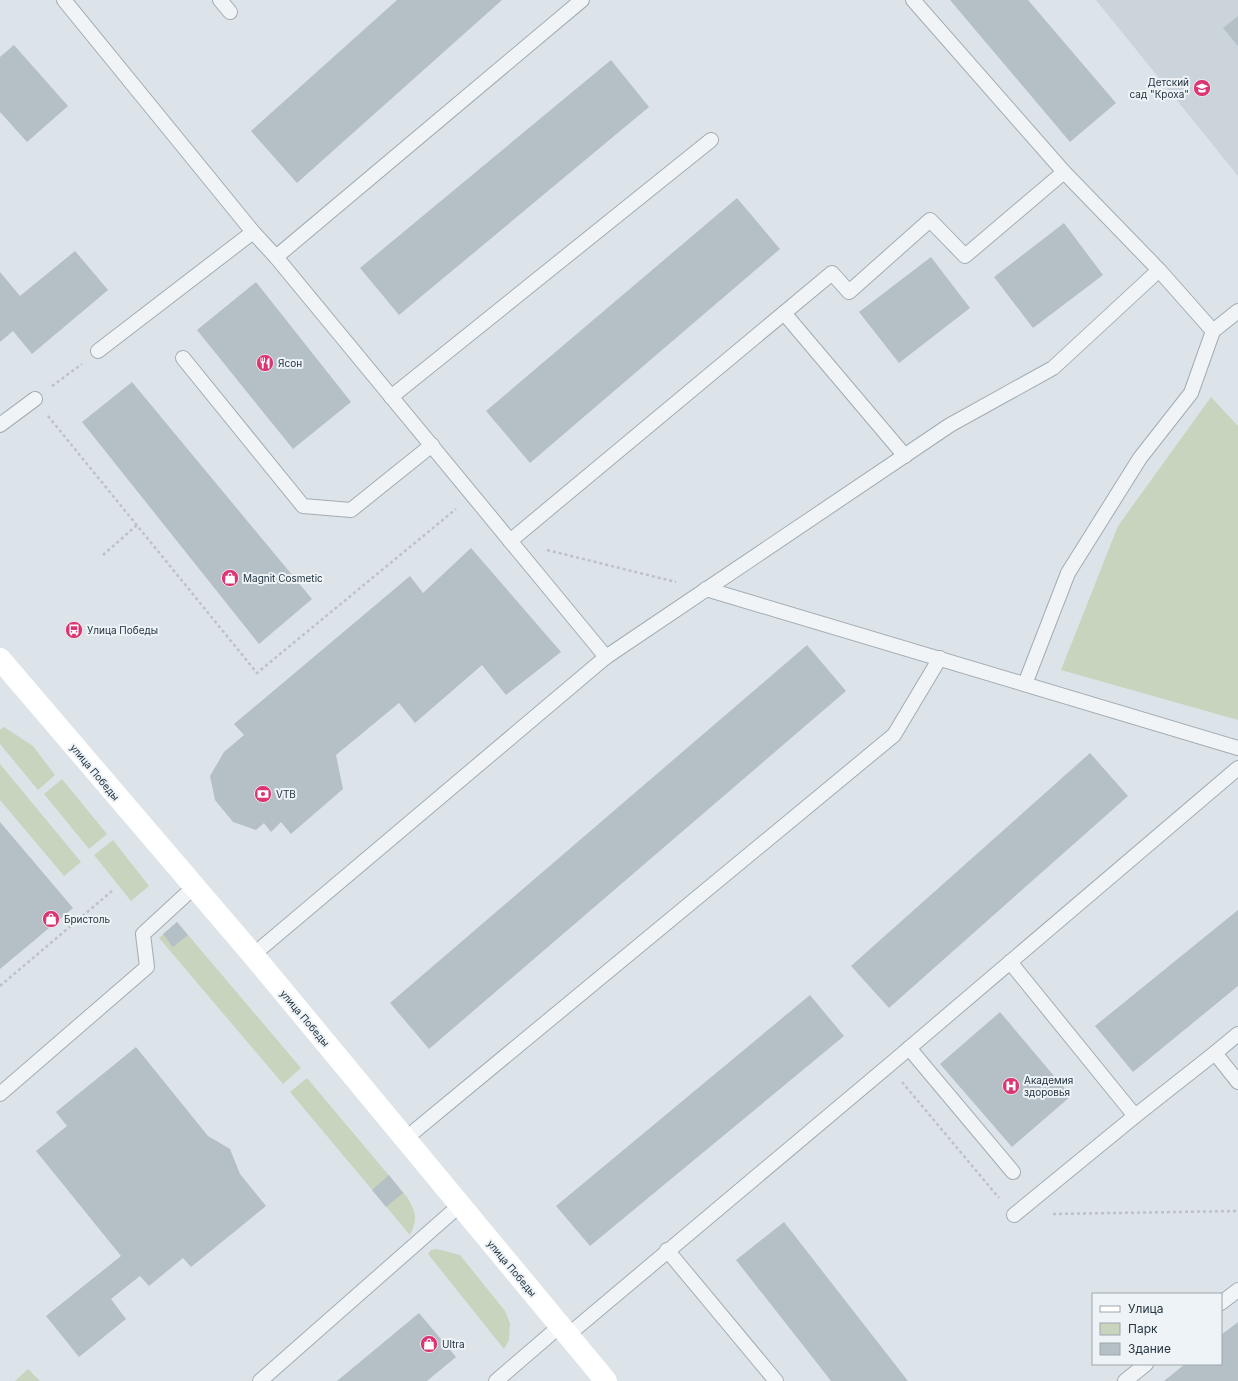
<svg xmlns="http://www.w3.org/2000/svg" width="1238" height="1381" viewBox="0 0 1238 1381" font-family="Inter,sans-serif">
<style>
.built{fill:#cbd4db}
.green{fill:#c8d4be}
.building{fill:#b4bfc6}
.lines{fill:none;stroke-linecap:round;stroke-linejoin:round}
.lane-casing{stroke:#a2acb3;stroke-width:16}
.path{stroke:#bcc2c8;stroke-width:2.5;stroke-dasharray:3 3;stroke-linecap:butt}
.lane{stroke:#f1f4f7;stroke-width:14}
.secondary{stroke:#fff;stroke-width:22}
.labels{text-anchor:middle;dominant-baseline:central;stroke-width:4;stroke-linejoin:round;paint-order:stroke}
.poi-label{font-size:10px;fill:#253541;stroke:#edf3f6;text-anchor:start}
.street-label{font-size:10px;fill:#253541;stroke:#edf3f6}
</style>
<rect width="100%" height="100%" fill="#dde4e9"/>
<polygon class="built" points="1096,0 1238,0 1238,176"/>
<g class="green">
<polygon points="1211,397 1238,426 1238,720 1061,670 1118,526"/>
<polygon points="4,727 33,746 55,775 38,790 0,744 0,730"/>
<polygon points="0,764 81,862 64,876 0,800"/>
<polygon points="62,779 107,834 89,849 44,794"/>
<polygon points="113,840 149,886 131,901 94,855"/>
<polygon points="177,922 301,1068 283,1084 159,938"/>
<path d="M307 1078 407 1197C416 1213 418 1218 410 1235L290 1092Z"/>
<polygon points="437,1249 460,1255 505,1311 510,1323 509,1340 504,1349 428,1254 431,1250"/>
<polygon points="28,1369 40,1381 15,1381"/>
</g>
<g class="building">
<polygon points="397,0 502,0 297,183 251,131"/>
<polygon points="950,0 1028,0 1116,103 1070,142"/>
<polygon points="1238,16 1238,46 1223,28"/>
<polygon points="14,45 68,106 27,142 0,112 0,57"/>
<polygon points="611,60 649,107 399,315 360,268"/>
<polygon points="737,198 780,249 530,463 486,411"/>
<polygon points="1064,223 1103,275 1033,328 994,277"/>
<polygon points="75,251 108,290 32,354 13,331 0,342 0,272 20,296"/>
<polygon points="931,257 970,308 899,363 859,312"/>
<polygon points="256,282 351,402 293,449 197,330"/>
<polygon points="132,382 312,599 259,644 82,422"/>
<polygon points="471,548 561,652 506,695 482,665 415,723 399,703 336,755 343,789 291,834 281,822 271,832 264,823 256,830 233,822 215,800 210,776 224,752 244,735 234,724 410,576 423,593"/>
<polygon points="807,645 846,691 429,1049 390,1003"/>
<polygon points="1090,753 1128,796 889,1008 851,966"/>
<polygon points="0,822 73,908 0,969"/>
<polygon points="1238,910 1238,986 1133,1072 1095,1026"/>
<polygon points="177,922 188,935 173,947 163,934"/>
<polygon points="810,995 844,1036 590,1246 556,1206"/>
<polygon points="1000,1012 1071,1096 1012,1147 940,1064"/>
<polygon points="136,1047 208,1136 230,1149 240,1174 266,1206 191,1267 183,1258 149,1286 140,1276 111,1299 126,1319 79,1357 46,1316 121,1256 36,1151 67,1126 56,1112"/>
<polygon points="389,1175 403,1193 386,1207 372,1190"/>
<polygon points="784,1222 908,1381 831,1381 736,1260"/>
<polygon points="419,1313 456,1357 427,1381 337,1381"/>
<polygon points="1238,1322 1238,1381 1164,1381 1185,1364 1221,1364 1221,1335"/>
</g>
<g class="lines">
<defs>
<g id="lane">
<polyline points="64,0 253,232 276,257 606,657"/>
<polyline points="220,0 230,12"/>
<polyline points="913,0 1064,172 1159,270 1213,331"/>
<polyline points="276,257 582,0"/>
<polyline points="784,313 905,456"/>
<polyline points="98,351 253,232"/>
<polyline points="183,358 303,506 351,510 432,445"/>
<polyline points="391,397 711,140"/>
<polyline points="0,425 35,399"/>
<polyline points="510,541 832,273 849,292 930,220 965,256 1064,172"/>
<polyline points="706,589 1238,748"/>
<polyline points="1025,684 1068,573 1140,458 1191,393 1213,331 1238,311"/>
<polyline points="253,955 606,657 950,425 1053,368 1159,270"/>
<polyline points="1010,962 1135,1116 1215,1053"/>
<polyline points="1238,1034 1215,1053 1238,1082"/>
<polyline points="909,1048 1013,1172"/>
<polyline points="0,1094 147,967 143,934 194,887"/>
<polyline points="405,1139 894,735 940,658"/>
<polyline points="1014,1215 1135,1116"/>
<polyline points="667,1250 776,1381"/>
<polyline points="1221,1303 1238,1290"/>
<polyline points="568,1335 894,1061 1238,768"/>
<polyline points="260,1381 460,1205"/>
<polyline points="496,1381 560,1326"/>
<polyline points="1125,1381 1146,1364"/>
</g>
</defs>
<use href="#lane" class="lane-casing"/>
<g class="path">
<polyline points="52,386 82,364"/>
<polyline points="48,416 257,673 456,509"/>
<polyline points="547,550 676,582"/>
<polyline points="103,555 137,525"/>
<polyline points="0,986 112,891"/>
<polyline points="902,1082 999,1198"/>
<polyline points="1053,1214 1238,1211"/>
</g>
<use href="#lane" class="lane"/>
<polyline class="secondary" points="0,659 253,955 606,1381"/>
</g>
<defs>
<symbol id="school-disc" viewBox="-11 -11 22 22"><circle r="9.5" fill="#db3572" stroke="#edf3f6"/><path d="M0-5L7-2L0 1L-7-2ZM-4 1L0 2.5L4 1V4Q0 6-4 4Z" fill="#fff"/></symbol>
<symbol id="restaurant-disc" viewBox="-11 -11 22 22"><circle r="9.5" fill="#db3572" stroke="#edf3f6"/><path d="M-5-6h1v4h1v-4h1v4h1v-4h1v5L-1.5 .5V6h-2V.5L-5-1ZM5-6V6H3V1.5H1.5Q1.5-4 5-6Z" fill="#fff"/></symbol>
<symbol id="shop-disc" viewBox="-11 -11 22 22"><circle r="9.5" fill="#db3572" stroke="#edf3f6"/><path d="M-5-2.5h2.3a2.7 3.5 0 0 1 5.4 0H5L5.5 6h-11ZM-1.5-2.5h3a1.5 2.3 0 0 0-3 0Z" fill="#fff"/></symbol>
<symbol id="bus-disc" viewBox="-11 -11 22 22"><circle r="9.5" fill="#db3572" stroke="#edf3f6"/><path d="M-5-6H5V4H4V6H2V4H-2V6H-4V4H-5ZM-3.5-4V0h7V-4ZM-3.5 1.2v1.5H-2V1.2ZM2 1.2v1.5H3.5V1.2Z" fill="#fff"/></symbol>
<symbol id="bank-disc" viewBox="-11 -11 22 22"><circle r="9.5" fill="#db3572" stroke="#edf3f6"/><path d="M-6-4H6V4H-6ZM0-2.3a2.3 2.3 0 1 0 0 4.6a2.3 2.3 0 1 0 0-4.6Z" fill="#fff"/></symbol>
<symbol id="hospital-disc" viewBox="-11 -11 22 22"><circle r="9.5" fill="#db3572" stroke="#edf3f6"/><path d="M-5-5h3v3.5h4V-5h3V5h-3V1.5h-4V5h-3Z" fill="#fff"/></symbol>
</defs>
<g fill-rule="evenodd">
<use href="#school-disc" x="1192" y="78" width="20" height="20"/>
<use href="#restaurant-disc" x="255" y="353" width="20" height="20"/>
<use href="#shop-disc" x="220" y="568" width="20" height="20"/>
<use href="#bus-disc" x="64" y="620" width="20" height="20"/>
<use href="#bank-disc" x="253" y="784" width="20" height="20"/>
<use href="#shop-disc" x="41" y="909" width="20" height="20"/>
<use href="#hospital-disc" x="1001" y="1076" width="20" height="20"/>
<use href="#shop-disc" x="419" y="1334" width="20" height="20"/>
</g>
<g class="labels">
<g class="poi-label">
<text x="1189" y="82" text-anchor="end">Детский<tspan x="1189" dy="12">сад "Кроха"</tspan></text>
<text x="278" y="363">Ясон</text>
<text x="243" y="578">Magnit Cosmetic</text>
<text x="87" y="630">Улица Победы</text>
<text x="276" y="794">VTB</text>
<text x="64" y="919">Бристоль</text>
<text x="1024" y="1080">Академия<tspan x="1024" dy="12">здоровья</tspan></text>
<text x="442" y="1344">Ultra</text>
</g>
<g class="street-label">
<text transform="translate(95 772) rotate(50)">улица Победы</text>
<text transform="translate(305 1018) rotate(50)">улица Победы</text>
<text transform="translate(512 1268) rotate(50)">улица Победы</text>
</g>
</g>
<rect x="1092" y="1293" width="130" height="72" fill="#edf3f6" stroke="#9da7ae"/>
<rect x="1100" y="1306" width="20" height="6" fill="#ffffff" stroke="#9da7ae"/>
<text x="1128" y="1313" font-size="12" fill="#253541">Улица</text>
<rect x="1100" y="1323" width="20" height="12" fill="#c8d4be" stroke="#9da7ae"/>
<text x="1128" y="1333" font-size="12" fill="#253541">Парк</text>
<rect x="1100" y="1343" width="20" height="12" fill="#b4bfc6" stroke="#9da7ae"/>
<text x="1128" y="1353" font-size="12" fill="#253541">Здание</text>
</svg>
